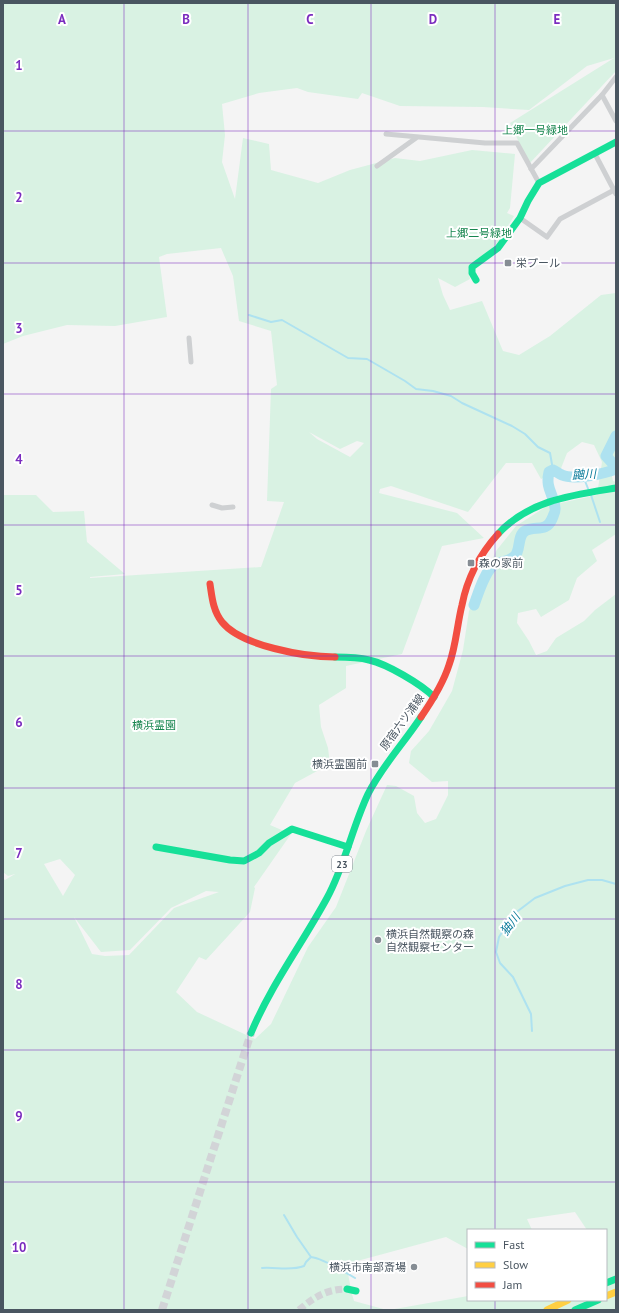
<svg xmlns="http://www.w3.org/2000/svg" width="619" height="1313" viewBox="0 0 619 1313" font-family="'PT Sans','Noto Sans JP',sans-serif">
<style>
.green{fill:#d9f2e3;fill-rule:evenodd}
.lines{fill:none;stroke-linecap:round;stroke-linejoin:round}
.stream{stroke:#aee2f0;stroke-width:2}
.river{stroke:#aee2f0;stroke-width:11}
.secondary-tunnel{stroke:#d2d4d7;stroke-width:7;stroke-dasharray:7 3.5;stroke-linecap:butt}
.primary-tunnel{stroke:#d2d4d7;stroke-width:8;stroke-dasharray:8 4;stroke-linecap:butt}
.street{stroke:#ced0d2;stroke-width:5}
.fast{stroke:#16e098;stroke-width:7}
.slow{stroke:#ffcf43;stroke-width:7}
.jam{stroke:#f24e42;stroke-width:7}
.grid{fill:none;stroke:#7b2cbf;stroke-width:1;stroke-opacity:0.55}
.poi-dot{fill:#868d94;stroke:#fff;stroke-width:1.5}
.labels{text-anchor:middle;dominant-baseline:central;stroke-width:4;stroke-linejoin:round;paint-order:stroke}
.shield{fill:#fff;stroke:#808990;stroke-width:1}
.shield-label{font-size:10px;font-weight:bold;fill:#4a5661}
.park-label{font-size:11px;fill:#17864f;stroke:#fff}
.poi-label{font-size:11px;fill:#4a5661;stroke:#fff;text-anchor:start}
.street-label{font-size:11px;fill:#4a5661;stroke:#fff}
.water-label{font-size:12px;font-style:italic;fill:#0c7c9b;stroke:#fff}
.grid-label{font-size:13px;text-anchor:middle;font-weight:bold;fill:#7b2cbf;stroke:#fff;stroke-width:4;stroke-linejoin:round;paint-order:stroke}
</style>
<rect width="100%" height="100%" fill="#f4f4f4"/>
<path class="green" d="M3 3H616V71L529 164 510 123 614 58 587 66 529 110 483 107 400 106 362 93 358 99 308 92 297 88 259 93 222 104 225 135 222 162 235 199 243 138 269 144 271 170 318 183 350 170 395 158 420 161 472 150 515 154 510 208 507 213 514 216C507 227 501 240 492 249 484 256 474 259 468 269L470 279 455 287 438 278 443 295 450 310 482 301 503 351 519 355 550 336 601 295 616 293V465L611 471 613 481 616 482V534L592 550 597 561 577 578 569 600 541 617 536 609 518 613 517 623 529 641 536 655 547 651 556 638 584 621 595 610 616 594V1310H389L468 1296V1300H606V1230H587L575 1212 527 1219 532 1230H468V1249L446 1237 346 1264 352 1294 354 1301 387 1310H3V878L5 880 15 874 8 876 3 872V495H36L53 512 84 511 87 542 125 574 90 577V578L261 567 284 502 267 501 271 389 277 385 271 331 239 321 233 276 221 248 167 254 159 257 167 317 115 326 67 325 23 336 3 344ZM309 432 340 449 357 441 364 443 350 457 317 439ZM582 442 594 445 602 462 597 495 547 506 516 526 496 551 469 611 463 650 452 691 429 731 411 751 409 763 432 782 448 781V795L436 819 425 823 417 813 414 796 396 786 387 785 366 831 336 907 308 947 271 1024 255 1039 197 1012 176 992 199 957 206 960 250 912 255 888 254 887 291 834 270 825 295 783 330 764 328 748 321 727 319 705 346 688V666L402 654 442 546 484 538 457 513 379 493 380 489 391 486 468 512 506 463H532L541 479 560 471 567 453ZM60 859 75 875 63 896 44 864ZM206 891 219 892 174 908 129 955 105 956 92 954 74 917 101 952 130 950 171 908Z"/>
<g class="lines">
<g class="stream">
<polyline points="249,315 271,322 282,320 348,358 367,359 405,381 416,389 433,391 451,396 462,403 512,426 525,434 538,447 550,453 553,470"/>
<polyline points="583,476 589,491"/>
<polyline points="591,495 600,522"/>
<polyline points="532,1031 531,1014 513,977 500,963 496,952 499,937 514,914 535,898 565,886 588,880 602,880 616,884"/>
<path d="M284 1215 297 1237 311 1257C321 1258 345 1272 355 1278"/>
<path d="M262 1268C276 1267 292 1271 304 1266L306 1262 311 1257"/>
</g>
<g class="river">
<polyline points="616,436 606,456 616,467"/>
<path d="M474 605C478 594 485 570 495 564 502 561 509 562 515 556 521 549 517 536 525 531 534 525 546 533 552 519 553 516 556 511 555 508 554 494 545 489 549 472L553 470C556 471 559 474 562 475 574 480 604 474 616 469"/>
</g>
<path class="secondary-tunnel" d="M299 1310C314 1297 327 1289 347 1289"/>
<polyline class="primary-tunnel" points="162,1310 251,1033"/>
<g class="street">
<polyline points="602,95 616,121"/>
<polyline points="386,134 485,143 517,143 539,183"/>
<polyline points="595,154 616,194"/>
<polyline points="377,166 416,138"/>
<polyline points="531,169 602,95 616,77"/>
<polyline points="520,218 547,237 560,219 616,189"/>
<polyline points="189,338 191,362"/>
<polyline points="212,505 222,508 233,507"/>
</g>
<g class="fast">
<polyline points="476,280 472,273 472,267 498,248 520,218 528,201 539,183 616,142"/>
<path d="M498 534C529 500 573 495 616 488"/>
<path d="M335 657C347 657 358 657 369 660 387 664 421 684 434 697"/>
<polyline points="156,847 230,860 244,861 259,853 269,843 292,829 348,847"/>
<path d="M251 1033C271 985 302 944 327 898 345 865 352 828 368 794 382 766 404 743 421 717"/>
<polyline points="606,1283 616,1279"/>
<polyline points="347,1289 356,1291"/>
<polyline points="575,1310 598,1300"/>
</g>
<g class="slow">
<polyline points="606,1296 616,1292"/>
<polyline points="547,1310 568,1300"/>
</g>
<g class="jam">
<path d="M210 584C212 597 213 611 222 622 241 646 305 657 335 657"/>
<path d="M421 717C432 701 443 684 449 665 456 646 457 625 462 605 467 579 480 554 498 534"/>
</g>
</g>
<path class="grid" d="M124 3V1310M248 3V1310M371 3V1310M495 3V1230M3 131H616M3 263H616M3 394H616M3 525H616M3 656H616M3 788H616M3 919H616M3 1050H616M3 1182H616M495 1300V1310"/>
<g class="poi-dot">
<rect x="504" y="259" width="8" height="8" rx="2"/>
<rect x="467" y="559" width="8" height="8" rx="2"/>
<rect x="371" y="760" width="8" height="8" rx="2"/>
<circle cx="378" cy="940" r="4"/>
<circle cx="414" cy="1267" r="4"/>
</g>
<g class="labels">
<rect class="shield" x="332" y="856" width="20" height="16" rx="3"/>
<g class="shield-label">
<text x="342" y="864">23</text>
</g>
<g class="park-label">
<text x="535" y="130">上郷一号緑地</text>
<text x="479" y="233">上郷二号緑地</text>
<text x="154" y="725">横浜霊園</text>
</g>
<g class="poi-label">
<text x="516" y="263">栄プール</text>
<text x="479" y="563">森の家前</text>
<text x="367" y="764" text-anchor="end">横浜霊園前</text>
<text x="386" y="934">横浜自然観察の森<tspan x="386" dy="13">自然観察センター</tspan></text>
<text x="406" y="1267" text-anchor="end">横浜市南部斎場</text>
</g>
<g class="street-label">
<text transform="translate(402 722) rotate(-54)">原宿六ツ浦線</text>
</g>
<g class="water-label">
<text transform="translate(584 474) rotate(-3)">鼬川</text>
<text transform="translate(510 924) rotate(-53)">㹨川</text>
</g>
</g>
<g class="grid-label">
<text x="62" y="24">A</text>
<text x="186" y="24">B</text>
<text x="310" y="24">C</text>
<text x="433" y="24">D</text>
<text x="557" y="24">E</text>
<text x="19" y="70">1</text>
<text x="19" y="202">2</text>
<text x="19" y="333">3</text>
<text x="19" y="464">4</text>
<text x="19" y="595">5</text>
<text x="19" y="727">6</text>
<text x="19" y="858">7</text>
<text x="19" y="989">8</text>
<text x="19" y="1121">9</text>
<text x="19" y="1252">10</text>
</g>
<rect width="619" height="1313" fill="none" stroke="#4a5661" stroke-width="8"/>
<rect x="467" y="1229" width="140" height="72" fill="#ffffff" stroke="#b7bbc0"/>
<rect x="475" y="1242" width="20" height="6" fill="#16e098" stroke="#b7bbc0"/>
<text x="503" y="1249" font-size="12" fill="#4a5661">Fast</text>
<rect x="475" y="1262" width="20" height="6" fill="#ffcf43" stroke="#b7bbc0"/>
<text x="503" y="1269" font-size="12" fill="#4a5661">Slow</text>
<rect x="475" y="1282" width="20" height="6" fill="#f24e42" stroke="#b7bbc0"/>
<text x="503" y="1289" font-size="12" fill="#4a5661">Jam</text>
</svg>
